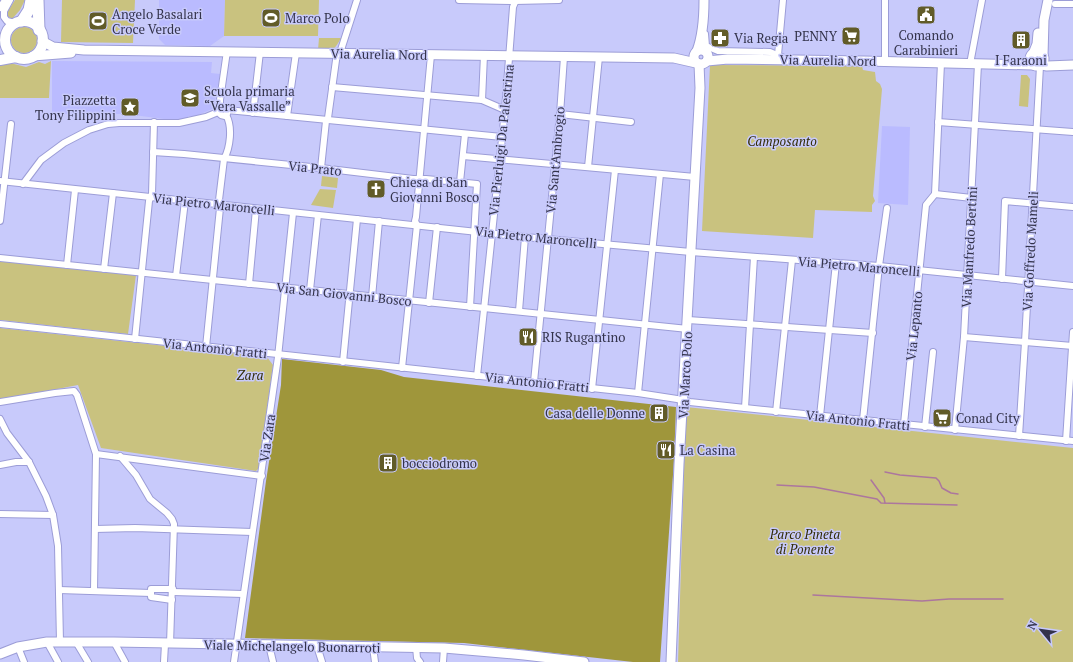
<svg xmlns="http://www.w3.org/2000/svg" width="1073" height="662" viewBox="0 0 1073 662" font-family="'PT Serif',serif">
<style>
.built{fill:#babbff}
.green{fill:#c9c27f}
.forest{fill:#9f963b}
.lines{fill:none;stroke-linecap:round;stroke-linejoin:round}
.stream{stroke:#ac769e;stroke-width:1.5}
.street-casing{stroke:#9c9dd7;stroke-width:8}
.secondary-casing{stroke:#9c9dd7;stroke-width:11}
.primary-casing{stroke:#9c9dd7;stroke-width:12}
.highway-casing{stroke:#9c9dd7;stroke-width:13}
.street{stroke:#fff;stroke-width:6}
.secondary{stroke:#fff;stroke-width:9}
.primary{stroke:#fff;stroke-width:10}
.highway{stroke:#fff;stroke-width:11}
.labels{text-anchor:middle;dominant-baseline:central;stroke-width:3;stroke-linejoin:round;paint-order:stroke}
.poi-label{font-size:13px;fill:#33334b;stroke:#c8cafb;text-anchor:start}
.street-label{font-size:13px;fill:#33334b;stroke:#c8cafb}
.park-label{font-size:13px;font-style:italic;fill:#322d05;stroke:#c8cafb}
</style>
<rect width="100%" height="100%" fill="#c8cafb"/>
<g class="built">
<polygon points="159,0 225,0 224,36 210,46 165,45 159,39"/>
<polygon points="52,61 212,62 211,73 220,74 214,106 212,109 196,116 188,116 188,119 164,119 126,114 52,114"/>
<polygon points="882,126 910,127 908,205 878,203"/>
</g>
<g class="green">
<polygon points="15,0 25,0 20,10 12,19 7,16 6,14"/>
<polygon points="62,0 135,0 133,43 61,42"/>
<polygon points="225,0 319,0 318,36 224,36"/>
<circle cx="24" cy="40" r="13"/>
<path d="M319 38H341C334 51 332 51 318 50Z"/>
<polygon points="51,61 49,98 0,98 0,65 10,63 26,67 39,62 45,64"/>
<polygon points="710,65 862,66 863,70 875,72 876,81 880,84 882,89 873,196 875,201 872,205 872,212 815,210 813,238 702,231"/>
<polygon points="1021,75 1027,75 1030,79 1028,107 1019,106"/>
<polygon points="322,176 338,178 337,188 321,186"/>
<polygon points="320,189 336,190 333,208 311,205"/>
<polygon points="0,261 136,275 128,334 0,320"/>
<polygon points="0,328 267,357 273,365 259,468 256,471 101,448 78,385 0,400"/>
<polygon points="686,407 1073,448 1073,662 678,662"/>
</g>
<polygon class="forest" points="282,359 381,370 404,377 676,407 674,460 660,662 633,662 464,643 245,638 266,481 281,385"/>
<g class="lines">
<g class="stream">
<polyline points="885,472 900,475 936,478 939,481 942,488 951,493 958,494"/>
<polyline points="871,480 884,498 885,503"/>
<polyline points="777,485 814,487 877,499 881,503 957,505"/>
<polyline points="813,595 922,601 949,599 1003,599"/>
</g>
<defs>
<g id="street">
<polyline points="10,0 4,11 4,17 7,21 15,23"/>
<polyline points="459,0 515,1 559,0"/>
<polyline points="885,0 885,61"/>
<polyline points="1055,4 1073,4"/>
<polyline points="0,8 5,0"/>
<polyline points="705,34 706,46 718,51 770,52 784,58"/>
<polyline points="340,53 357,0"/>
<polyline points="778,55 783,0"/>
<polyline points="970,64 982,0"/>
<polyline points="332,87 482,100 505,110"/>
<polyline points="482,100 484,55"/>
<polyline points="220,107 220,100 227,51"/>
<polyline points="227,110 227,114 225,116 221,115 218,112 219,107 222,107 227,110 502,137"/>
<polyline points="253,113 260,52"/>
<polyline points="560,114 631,122"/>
<polyline points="287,116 296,53"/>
<polyline points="938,122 1073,132"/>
<polyline points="153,152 184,154 321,168 413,179 426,179 477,184 470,307"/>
<polyline points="463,156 695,177"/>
<polyline points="588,167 599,57"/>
<polyline points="321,168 326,121 328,118 337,53"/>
<polyline points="0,181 525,237 691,252 879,266 1073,286"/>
<polyline points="460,182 465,134"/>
<polyline points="23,184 41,160 64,143 89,130 108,124 119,123 179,123 206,117 218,112"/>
<polyline points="935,194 972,198"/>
<polyline points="0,221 11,124"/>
<polyline points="0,258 688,329"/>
<polyline points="67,265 75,190"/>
<polyline points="104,269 113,193"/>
<polyline points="176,276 185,201"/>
<polyline points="1002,279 1005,201 1073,207"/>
<polyline points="249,284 256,209"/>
<polyline points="310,290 318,215"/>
<polyline points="372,297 379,221"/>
<polyline points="429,303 437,227"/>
<polyline points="519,311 525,237"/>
<polyline points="688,320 873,333"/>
<polyline points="0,324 638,393 677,399 690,402 745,408 1073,441"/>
<polyline points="964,337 1073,346"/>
<polyline points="135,339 149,201 152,194 154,122"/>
<path d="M206 347 220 208 219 200 224 159C230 148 233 127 226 115"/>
<polyline points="343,362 357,219"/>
<polyline points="402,368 417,225 415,221 416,217 431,55"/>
<polyline points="477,376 505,110 513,7 516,0"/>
<polyline points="534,382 560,114 564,57"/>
<polyline points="592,389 615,170"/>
<polyline points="638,393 660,174"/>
<polyline points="0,402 55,393 74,391 77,395 96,454 94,591"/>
<polyline points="745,408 754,257"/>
<polyline points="776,412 792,260"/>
<polyline points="820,416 836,263"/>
<polyline points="0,419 7,433 29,462 46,496 53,515 58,546 60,642"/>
<polyline points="863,420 879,266 887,208"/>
<polyline points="904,424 926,205 935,194 941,63"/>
<polyline points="925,427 933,352"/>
<polyline points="955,430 964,337 978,64"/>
<polyline points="1019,436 1025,342 1040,66"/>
<polyline points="1066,441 1073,332"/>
<polyline points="96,454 262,476"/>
<polyline points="120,456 136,475 150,499 167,513 172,519 174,524 170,644"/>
<polyline points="0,465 16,462 29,462"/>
<polyline points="0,514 53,515"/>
<polyline points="95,529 135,528 252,532"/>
<polyline points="59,590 151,593"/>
<polyline points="173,592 243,594"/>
<polyline points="172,600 151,597 151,589 173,589"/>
<polyline points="47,642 58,662"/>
<polyline points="76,642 88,662"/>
<polyline points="114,642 125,662"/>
<polyline points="269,645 273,662"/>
<polyline points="317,646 322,662"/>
<polyline points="18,647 24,662"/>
<polyline points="373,647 375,662"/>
<polyline points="416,647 417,658 420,662"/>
<polyline points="164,662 165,644"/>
<polyline points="234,662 278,357 293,213"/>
<polyline points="443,662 444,648"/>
</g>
<g id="secondary">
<polyline points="42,41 53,47 84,50 604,57 674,58 696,63"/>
<circle cx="701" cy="57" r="7"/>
<path d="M697 51C703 35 704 17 704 0"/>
<circle cx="1037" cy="59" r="7"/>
<polyline points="1033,54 1037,44 1038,33"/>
<polyline points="33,56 71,53"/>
<polyline points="1043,56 1044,20 1048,0"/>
<polyline points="707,61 728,59 864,61 1033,65"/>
<polyline points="1042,65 1047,66 1073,65"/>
<polyline points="0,654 18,647 47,642 114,642 444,648 524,655 584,662"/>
<polyline points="671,662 679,464 700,88 699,64"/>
</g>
<g id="primary">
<circle cx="24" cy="40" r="19"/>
<polyline points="0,60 16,57"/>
</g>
<g id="highway">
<polyline points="38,0 39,30"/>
<polyline points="22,21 29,10 31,0"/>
</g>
</defs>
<use href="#street" class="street-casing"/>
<use href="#secondary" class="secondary-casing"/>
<use href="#primary" class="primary-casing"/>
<use href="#highway" class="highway-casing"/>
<use href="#street" class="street"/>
<use href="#secondary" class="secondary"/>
<use href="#primary" class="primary"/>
<use href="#highway" class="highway"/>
</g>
<defs>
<symbol id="civic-square" viewBox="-11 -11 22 22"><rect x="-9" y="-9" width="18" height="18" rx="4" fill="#615b28" stroke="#c8cafb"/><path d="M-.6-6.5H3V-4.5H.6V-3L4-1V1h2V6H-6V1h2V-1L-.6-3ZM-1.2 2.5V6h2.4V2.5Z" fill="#fff"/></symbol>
<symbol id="stadium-square" viewBox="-11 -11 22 22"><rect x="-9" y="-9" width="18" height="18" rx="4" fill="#615b28" stroke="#c8cafb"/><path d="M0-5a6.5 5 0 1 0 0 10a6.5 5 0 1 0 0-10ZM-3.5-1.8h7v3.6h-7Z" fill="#fff"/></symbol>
<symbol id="supermarket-square" viewBox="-11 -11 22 22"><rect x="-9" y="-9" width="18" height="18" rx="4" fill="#615b28" stroke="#c8cafb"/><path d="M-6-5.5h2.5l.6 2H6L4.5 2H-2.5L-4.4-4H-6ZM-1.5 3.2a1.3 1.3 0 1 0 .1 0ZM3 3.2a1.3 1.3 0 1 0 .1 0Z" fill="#fff"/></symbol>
<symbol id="pharmacy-square" viewBox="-11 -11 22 22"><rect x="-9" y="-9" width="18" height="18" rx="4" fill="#615b28" stroke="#c8cafb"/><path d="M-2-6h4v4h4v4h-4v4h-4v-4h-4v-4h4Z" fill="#fff"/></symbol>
<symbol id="building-square" viewBox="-11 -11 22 22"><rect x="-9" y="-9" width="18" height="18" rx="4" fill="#615b28" stroke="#c8cafb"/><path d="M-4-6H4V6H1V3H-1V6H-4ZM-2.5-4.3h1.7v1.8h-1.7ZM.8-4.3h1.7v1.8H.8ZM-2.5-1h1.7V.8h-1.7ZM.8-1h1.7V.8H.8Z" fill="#fff"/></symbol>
<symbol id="school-square" viewBox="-11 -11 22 22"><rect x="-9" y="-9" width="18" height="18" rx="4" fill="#615b28" stroke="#c8cafb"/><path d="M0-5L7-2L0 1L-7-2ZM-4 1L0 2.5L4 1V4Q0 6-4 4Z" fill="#fff"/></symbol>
<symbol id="sight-square" viewBox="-11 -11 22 22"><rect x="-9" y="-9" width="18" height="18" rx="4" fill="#615b28" stroke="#c8cafb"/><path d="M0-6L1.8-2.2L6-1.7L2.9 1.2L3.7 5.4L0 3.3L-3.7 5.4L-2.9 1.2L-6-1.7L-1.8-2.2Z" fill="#fff"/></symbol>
<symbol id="church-square" viewBox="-11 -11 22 22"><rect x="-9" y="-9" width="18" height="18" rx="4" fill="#615b28" stroke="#c8cafb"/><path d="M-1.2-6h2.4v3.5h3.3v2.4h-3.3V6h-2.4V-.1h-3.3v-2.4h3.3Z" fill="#fff"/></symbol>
<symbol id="restaurant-square" viewBox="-11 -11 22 22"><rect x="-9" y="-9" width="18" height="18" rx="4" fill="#615b28" stroke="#c8cafb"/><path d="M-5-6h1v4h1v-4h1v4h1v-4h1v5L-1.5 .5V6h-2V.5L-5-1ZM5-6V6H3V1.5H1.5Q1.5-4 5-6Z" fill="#fff"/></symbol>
</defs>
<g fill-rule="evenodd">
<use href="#civic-square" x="915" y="4" width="22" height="22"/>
<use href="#stadium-square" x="260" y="7" width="22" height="22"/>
<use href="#stadium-square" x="87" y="10" width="22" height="22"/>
<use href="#supermarket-square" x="840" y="25" width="22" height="22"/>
<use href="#pharmacy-square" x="709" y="27" width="22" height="22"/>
<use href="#building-square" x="1010" y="29" width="22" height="22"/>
<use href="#school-square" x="179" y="87" width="22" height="22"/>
<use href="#sight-square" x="119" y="96" width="22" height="22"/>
<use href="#church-square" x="365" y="178" width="22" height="22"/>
<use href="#restaurant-square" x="517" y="326" width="22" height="22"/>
<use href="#building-square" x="648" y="402" width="22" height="22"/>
<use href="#supermarket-square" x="931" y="407" width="22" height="22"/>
<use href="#restaurant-square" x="655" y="439" width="22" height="22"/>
<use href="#building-square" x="377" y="452" width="22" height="22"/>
</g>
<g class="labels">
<g class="poi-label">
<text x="112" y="14">Angelo Basalari<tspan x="112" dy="15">Croce Verde</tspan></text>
<text x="285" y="18">Marco Polo</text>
<text x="926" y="35" text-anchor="middle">Comando<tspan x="926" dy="15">Carabinieri</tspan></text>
<text x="837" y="36" text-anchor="end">PENNY</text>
<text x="734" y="38">Via Regia</text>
<text x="1021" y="60" text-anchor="middle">I Faraoni</text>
<text x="204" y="91">Scuola primaria<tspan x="204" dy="15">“Vera Vassalle”</tspan></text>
<text x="116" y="100" text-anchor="end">Piazzetta<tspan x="116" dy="15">Tony Filippini</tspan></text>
<text x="390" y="182">Chiesa di San<tspan x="390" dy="15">Giovanni Bosco</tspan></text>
<text x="542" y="337">RIS Rugantino</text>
<text x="645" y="413" text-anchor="end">Casa delle Donne</text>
<text x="956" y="418">Conad City</text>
<text x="680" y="450">La Casina</text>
<text x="402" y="463">bocciodromo</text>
</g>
<g class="street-label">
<text transform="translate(379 54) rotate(1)">Via Aurelia Nord</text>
<text transform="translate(828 60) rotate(1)">Via Aurelia Nord</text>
<text transform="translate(501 140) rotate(-84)">Via Pierluigi Da Palestrina</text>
<text transform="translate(555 160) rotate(-85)">Via Sant'Ambrogio</text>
<text transform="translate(315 168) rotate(6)">Via Prato</text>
<text transform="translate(214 204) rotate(6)">Via Pietro Maroncelli</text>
<text transform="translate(536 237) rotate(6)">Via Pietro Maroncelli</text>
<text transform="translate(969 247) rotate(-87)">Via Manfredo Bertini</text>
<text transform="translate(1030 251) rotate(-87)">Via Goffredo Mameli</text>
<text transform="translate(859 266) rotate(5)">Via Pietro Maroncelli</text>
<text transform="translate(344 294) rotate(6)">Via San Giovanni Bosco</text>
<text transform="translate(914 326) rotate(-84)">Via Lepanto</text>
<text transform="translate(215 348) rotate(6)">Via Antonio Fratti</text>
<text transform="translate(685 375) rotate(-87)">Via Marco Polo</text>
<text transform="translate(537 382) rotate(6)">Via Antonio Fratti</text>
<text transform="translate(858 420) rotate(6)">Via Antonio Fratti</text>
<text transform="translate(267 438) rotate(-82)">Via Zara</text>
<text transform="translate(292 646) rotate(1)">Viale Michelangelo Buonarroti</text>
</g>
<g class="park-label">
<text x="782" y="141">Camposanto</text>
<text x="250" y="375">Zara</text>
<text x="805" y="534">Parco Pineta<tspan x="805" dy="15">di Ponente</tspan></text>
</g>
</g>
<g transform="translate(1041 630) rotate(299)" stroke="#c8cafb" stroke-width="3" paint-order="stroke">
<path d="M0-3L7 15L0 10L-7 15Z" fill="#33334b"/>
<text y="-6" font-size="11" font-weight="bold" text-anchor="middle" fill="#33334b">N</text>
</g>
</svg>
